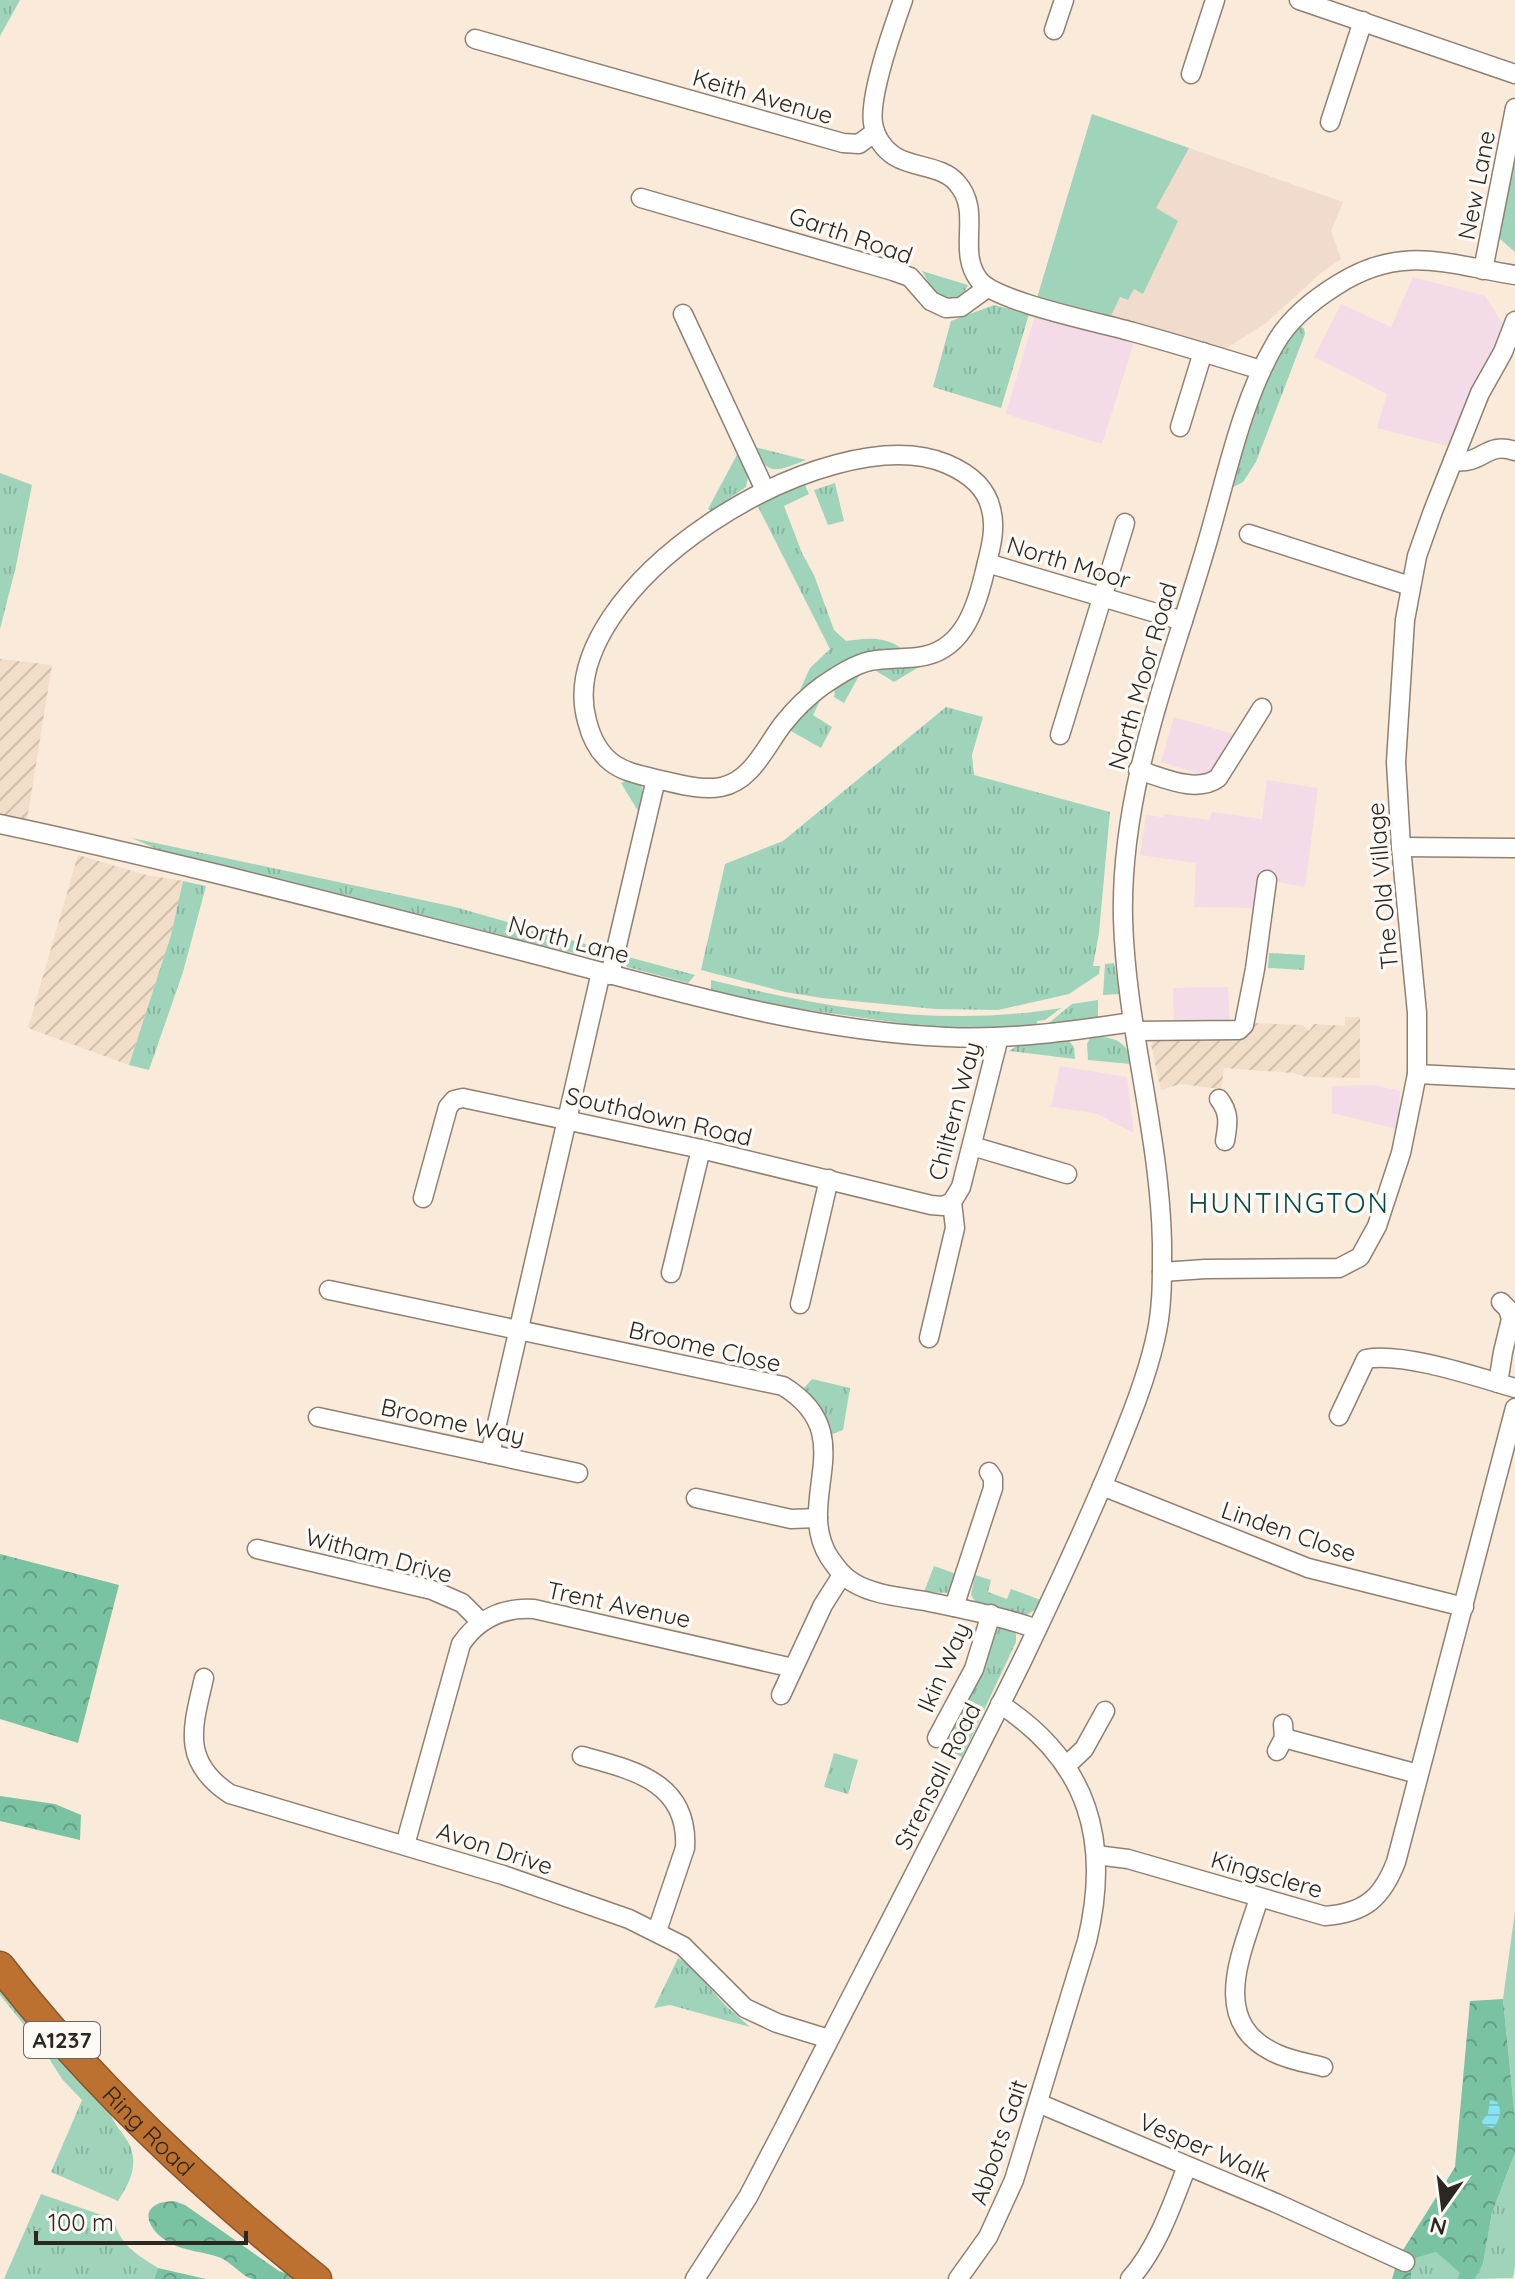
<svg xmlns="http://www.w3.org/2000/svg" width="1515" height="2279" viewBox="0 0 1515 2279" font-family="Quicksand,sans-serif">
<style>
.commercial{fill:#f3dce8}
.industrial{fill:url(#industrial-furrows)}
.education{fill:#f0dbcd}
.grass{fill:url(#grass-tufts)}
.forest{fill:url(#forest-crowns)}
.pitch{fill:#9fd4bb}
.water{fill:url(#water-rules)}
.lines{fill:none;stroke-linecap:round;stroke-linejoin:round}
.minor-casing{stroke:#8f8172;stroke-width:21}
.highway-casing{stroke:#8a572b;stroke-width:31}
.minor{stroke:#fff;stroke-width:18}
.highway{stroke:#bd7131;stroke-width:28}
.labels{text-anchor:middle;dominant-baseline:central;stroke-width:7;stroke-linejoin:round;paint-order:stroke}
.shield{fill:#fdfaf6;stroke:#6b6660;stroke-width:2}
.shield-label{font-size:22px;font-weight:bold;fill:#2c2720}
.street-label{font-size:24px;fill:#2c2720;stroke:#fdfaf6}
.quarter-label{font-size:28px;letter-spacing:2px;fill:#084845;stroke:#fdfaf6}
</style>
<defs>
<pattern id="industrial-furrows" width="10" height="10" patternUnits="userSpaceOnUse" patternTransform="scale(2)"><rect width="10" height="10" fill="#f2ddc8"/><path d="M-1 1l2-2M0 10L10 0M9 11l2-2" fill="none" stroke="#d0beac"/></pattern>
<pattern id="grass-tufts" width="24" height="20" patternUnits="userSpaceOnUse" patternTransform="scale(2)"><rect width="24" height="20" fill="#9fd4bb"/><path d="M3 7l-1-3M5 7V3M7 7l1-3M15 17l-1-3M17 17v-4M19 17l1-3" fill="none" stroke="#89b6a0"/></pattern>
<pattern id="forest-crowns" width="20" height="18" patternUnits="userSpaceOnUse" patternTransform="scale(2)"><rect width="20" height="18" fill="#79c3a3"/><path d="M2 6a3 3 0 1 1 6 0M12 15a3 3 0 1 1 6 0" fill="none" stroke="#639e84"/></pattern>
<pattern id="water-rules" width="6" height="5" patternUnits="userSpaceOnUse" patternTransform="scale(2)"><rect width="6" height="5" fill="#8ae3f4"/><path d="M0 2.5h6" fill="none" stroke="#77c3d1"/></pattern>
</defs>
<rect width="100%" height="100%" fill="#faeada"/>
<g class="commercial">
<polygon points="1413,277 1485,296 1504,326 1447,446 1377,428 1387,394 1314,357 1341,304 1391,327"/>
<polygon points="1035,315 1134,342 1102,444 1006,414"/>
<polygon points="1174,717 1237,735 1209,777 1161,762"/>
<polygon points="1267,780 1318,788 1305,887 1262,879 1258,908 1194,907 1196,863 1140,855 1146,815 1163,817 1164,814 1210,820 1212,812 1262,819"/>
<polygon points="1228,987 1230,1024 1174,1025 1173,988"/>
<polygon points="1060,1066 1127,1077 1134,1133 1095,1113 1051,1107"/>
<polygon points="1374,1085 1400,1091 1398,1129 1332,1113 1332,1086"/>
</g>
<g class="industrial">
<polygon points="0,659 52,665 27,820 0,816"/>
<polygon points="78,855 146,875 183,881 171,935 129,1065 28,1028"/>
<polygon points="1345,1017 1360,1017 1360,1078 1306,1077 1294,1073 1224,1068 1221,1089 1180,1084 1161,1090 1151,1045 1158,1035 1252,1023 1303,1025 1309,1031 1314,1024 1345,1026"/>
</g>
<polygon class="education" points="1092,114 1343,202 1331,231 1341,259 1322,272 1266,323 1222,351 1110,318"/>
<g class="grass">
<polygon points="0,0 20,0 0,36"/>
<polygon points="1515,154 1515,252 1500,239 1499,226"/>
<path d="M922 271 968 285C963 298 949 306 936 294 930 289 927 278 922 271Z"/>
<polygon points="994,305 1029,314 1001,408 933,387 951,321"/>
<path d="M1301 327 1304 328 1305 334 1256 462 1243 482 1233 487 1232 483C1244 442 1265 350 1301 327Z"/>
<path d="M751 446 806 460C774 472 770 477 751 446Z"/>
<polygon points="739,451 749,471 746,487 711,511 708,509"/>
<polygon points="0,473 32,485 16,566 0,629"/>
<path d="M804 483 809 494 784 506 802 553 814 575 834 630 846 641C866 638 886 636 902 649L843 665 800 690 810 668 830 649 757 505Z"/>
<polygon points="835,483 844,521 828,525 814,490"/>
<polygon points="917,664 919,667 894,682 873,669"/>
<polygon points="860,674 844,703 834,697 835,688"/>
<polygon points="821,699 813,715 832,727 821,748 789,730 802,715"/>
<polygon points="946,707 983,717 972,755 974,775 1110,812 1099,933 1093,966 1100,966 1099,974 1069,994 998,1010 935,1009 822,998 785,992 701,970 725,864 783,841"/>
<path d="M634 777C648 789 643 800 641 816L621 783Z"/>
<polygon points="132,838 455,907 606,950 598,959 159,850"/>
<polygon points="183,881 206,886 183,972 149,1070 129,1065 171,935"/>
<polygon points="1269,953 1305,955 1304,970 1268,968"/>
<polygon points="621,955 695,975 688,983 627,967"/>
<polygon points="1114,963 1120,994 1103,995 1105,964"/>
<path d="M711 980C824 1008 944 1028 1061 1008L1045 1020 1037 1021V1027L948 1030 794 1008 715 992 711 989Z"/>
<polygon points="1098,1000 1098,1018 1044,1027 1072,1004"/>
<path d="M1102 1037C1119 1038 1130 1047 1131 1064L1088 1060 1087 1044 1090 1038Z"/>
<polygon points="1069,1041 1074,1047 1075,1059 1009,1051 1020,1044"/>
<polygon points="812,1379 850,1388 843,1430 830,1435 824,1415 804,1388"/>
<polygon points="934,1566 959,1575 949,1593 924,1592"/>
<polygon points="975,1575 991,1580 988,1592 1007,1599 1011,1589 1041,1600 1035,1610 1023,1617 978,1606 971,1595"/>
<polygon points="1003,1627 1016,1633 1016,1642 962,1757 950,1752 952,1747 948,1739 950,1728 995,1629"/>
<polygon points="834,1753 858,1760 848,1794 824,1787"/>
<polygon points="1515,1911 1515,2118 1503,1999"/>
<polygon points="678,1958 688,1964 726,2006 750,2027 670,2005 654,2008"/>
<path d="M0 1983 109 2107C112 2127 129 2136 132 2152 137 2170 127 2187 118 2201L51 2172 82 2100 62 2079 41 2046 0 1995Z"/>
<polygon points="1515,2153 1515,2266 1513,2278 1475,2279 1483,2264 1492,2213"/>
<path d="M41 2194 113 2219C121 2246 135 2253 158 2268L154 2279H4Z"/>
<polygon points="1436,2252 1461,2273 1457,2279 1411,2279 1411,2270 1416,2258"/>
</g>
<g class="forest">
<polygon points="0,1554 119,1585 78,1743 0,1719"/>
<polygon points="0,1796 55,1804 81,1815 80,1840 0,1821"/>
<polygon points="1503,1999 1515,2118 1515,2153 1492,2213 1483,2264 1475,2279 1457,2279 1460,2273 1436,2252 1416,2258 1411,2270 1411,2279 1392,2279 1396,2265 1409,2263 1411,2255 1403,2250 1455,2167 1470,2001"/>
<path d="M174 2201 185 2205 279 2271 301 2279C287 2279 266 2279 252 2279 242 2276 232 2263 221 2258 204 2251 185 2252 168 2242 144 2227 138 2202 174 2201Z"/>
<polygon points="158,2268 206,2279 154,2279"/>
</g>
<polygon class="pitch" points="1092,114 1189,148 1156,208 1178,221 1143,294 1134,289 1128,300 1120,297 1110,318 1037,298"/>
<path class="water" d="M1490 2100 1497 2102C1503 2110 1499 2124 1492 2128L1483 2125 1482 2121 1488 2114Z"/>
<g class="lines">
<defs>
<g id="minor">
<path d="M903 0C893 28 869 95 873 123 875 137 884 150 896 157 915 168 943 166 957 183 983 212 956 250 979 280 996 302 1102 323 1133 332 1176 344 1219 357 1261 370"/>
<polyline points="1299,0 1515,74"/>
<polyline points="1054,30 1064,0"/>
<polyline points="475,39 843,143 859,144 875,132"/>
<polyline points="1191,74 1215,0"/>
<polyline points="1330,122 1363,21"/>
<polyline points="641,198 893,271 910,277 931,301 946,308 961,307 987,288"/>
<polyline points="1483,270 1515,108"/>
<polyline points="683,314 765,490"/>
<polyline points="1180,427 1203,352"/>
<path d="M1453 461C1484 465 1485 441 1515 451"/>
<polyline points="1249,534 1410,586"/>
<polyline points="987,563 1183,621"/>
<polyline points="1060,735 1125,523"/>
<path d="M1138 770C1162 777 1196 794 1218 778L1262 708"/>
<path d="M0 824C175 861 348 907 522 951 661 987 803 1031 947 1037 1009 1040 1072 1031 1133 1022"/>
<polyline points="1401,847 1515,848"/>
<path d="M610 975 656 779C641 775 623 772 611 762 598 752 591 737 587 721 550 588 829 414 947 464 968 473 986 486 991 509 997 531 989 553 984 575 975 612 961 652 918 657 902 659 886 658 870 661 853 665 837 676 822 686 807 697 794 710 783 724 766 746 752 781 721 787 700 791 676 783 656 779"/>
<polyline points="1135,1031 1239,1030 1244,1025 1255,969 1267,880"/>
<polyline points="1417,1074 1515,1079"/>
<path d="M1219 1099C1230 1113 1228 1124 1225 1141"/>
<polyline points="972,1146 1067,1174"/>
<polyline points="423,1198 448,1107 454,1100 463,1098 701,1149 931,1205 943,1206 952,1202"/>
<polyline points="1162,1272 1205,1269 1339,1268 1360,1257 1377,1226 1401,1153 1417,1074 1417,1013 1401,847 1396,762 1405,620 1417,556 1433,511 1480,393 1503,352 1515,321"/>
<polyline points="671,1273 701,1149"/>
<path d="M329 1290 783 1386C863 1435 793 1499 829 1557 836 1567 843 1577 854 1583 874 1595 902 1597 925 1601 963 1609 1000 1616 1037 1629"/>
<polyline points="800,1304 829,1179"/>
<polyline points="929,1338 955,1228 952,1202 961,1187 999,1037"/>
<polyline points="1498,1383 1503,1352 1511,1319 1508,1309 1501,1302"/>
<path d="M1339 1416 1366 1359C1404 1352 1477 1377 1515 1388"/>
<polyline points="318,1417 578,1473"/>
<polyline points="490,1454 601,972"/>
<polyline points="1102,1486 1308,1568 1464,1607"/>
<polyline points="696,1498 791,1519 818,1518"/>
<polyline points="257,1549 432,1590 462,1603 481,1622"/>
<polyline points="954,1607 993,1488 993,1478 989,1472"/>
<path d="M204 1678C193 1726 180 1761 230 1794L503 1875 629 1919 683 1946 745 2008 777 2023 829 2039"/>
<polyline points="781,1695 823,1605 842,1575"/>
<polyline points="937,1738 974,1669 991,1614"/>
<polyline points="1284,1738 1418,1774"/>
<polyline points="1277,1751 1284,1738 1283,1724"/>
<path d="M582 1756C633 1770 689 1782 685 1848L657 1931"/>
<polyline points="1066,1766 1084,1749 1105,1711"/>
<path d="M405 1845 461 1644C478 1619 503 1607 534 1609L793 1668"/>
<path d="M1096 1855 1128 1859 1325 1916C1365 1913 1382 1898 1396 1862L1515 1408"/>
<path d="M1259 1898C1243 1951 1207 2021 1275 2053 1289 2060 1307 2063 1323 2067"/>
<polyline points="1038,2103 1276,2203 1405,2262"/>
<path d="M695 2279 748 2197 785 2126C864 1971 945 1817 1022 1661 1055 1592 1087 1524 1116 1453 1131 1416 1146 1379 1155 1340 1163 1308 1162 1275 1162 1243 1160 1134 1126 1028 1123 919 1120 790 1169 672 1205 550 1225 484 1240 404 1275 344 1289 319 1313 300 1337 285 1401 244 1446 264 1515 275"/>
<path d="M958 2279 988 2237 1014 2180 1087 1941C1111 1841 1089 1762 1000 1704"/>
<path d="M1130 2279C1158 2247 1172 2205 1187 2166"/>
</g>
<g id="highway">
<path id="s1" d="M0 1966C91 2084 201 2186 317 2279"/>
</g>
</defs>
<use href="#minor" class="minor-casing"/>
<use href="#highway" class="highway-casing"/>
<use href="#minor" class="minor"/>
<use href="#highway" class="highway"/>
</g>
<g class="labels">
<rect class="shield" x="24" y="2022" width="76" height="36" rx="6"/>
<g class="shield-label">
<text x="62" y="2040">A1237</text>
</g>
<g class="street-label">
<text transform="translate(763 96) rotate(16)">Keith Avenue</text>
<text transform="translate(1476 185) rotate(-79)">New Lane</text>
<text transform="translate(851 235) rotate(19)">Garth Road</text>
<text transform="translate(1069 562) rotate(17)">North Moor</text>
<text transform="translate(1142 676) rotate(-74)">North Moor Road</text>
<text transform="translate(1382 886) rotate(-95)">The Old Village</text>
<text transform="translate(569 939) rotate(15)">North Lane</text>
<text transform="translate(954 1111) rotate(-75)">Chiltern Way</text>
<text transform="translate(659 1116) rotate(13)">Southdown Road</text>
<text transform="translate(705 1346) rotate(13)">Broome Close</text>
<text transform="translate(453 1421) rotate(12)">Broome Way</text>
<text transform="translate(1289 1531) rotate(19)">Linden Close</text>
<text transform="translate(379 1555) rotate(15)">Witham Drive</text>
<text transform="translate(619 1604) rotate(12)">Trent Avenue</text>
<text transform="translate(943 1667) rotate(-66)">Ikin Way</text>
<text transform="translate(937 1776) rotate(-63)">Strensall Road</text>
<text transform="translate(495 1848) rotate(18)">Avon Drive</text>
<text transform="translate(1267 1874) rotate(16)">Kingsclere</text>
<text stroke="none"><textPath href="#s1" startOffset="222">Ring Road</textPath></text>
<text transform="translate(998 2142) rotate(-71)">Abbots Gait</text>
<text transform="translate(1205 2147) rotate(23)">Vesper Walk</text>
</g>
<g class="quarter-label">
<text x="1289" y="1202">HUNTINGTON</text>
</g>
</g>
<g transform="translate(1443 2207) rotate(194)" stroke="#fdfaf6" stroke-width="6" paint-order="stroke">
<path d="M0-6L14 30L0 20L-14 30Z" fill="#2c2720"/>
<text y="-12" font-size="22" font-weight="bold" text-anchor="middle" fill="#2c2720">N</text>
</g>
<path d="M36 2231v12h210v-12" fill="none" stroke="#2c2720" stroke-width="4"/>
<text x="48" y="2231" font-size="24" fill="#2c2720" stroke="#fdfaf6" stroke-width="6" paint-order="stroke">100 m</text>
</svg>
